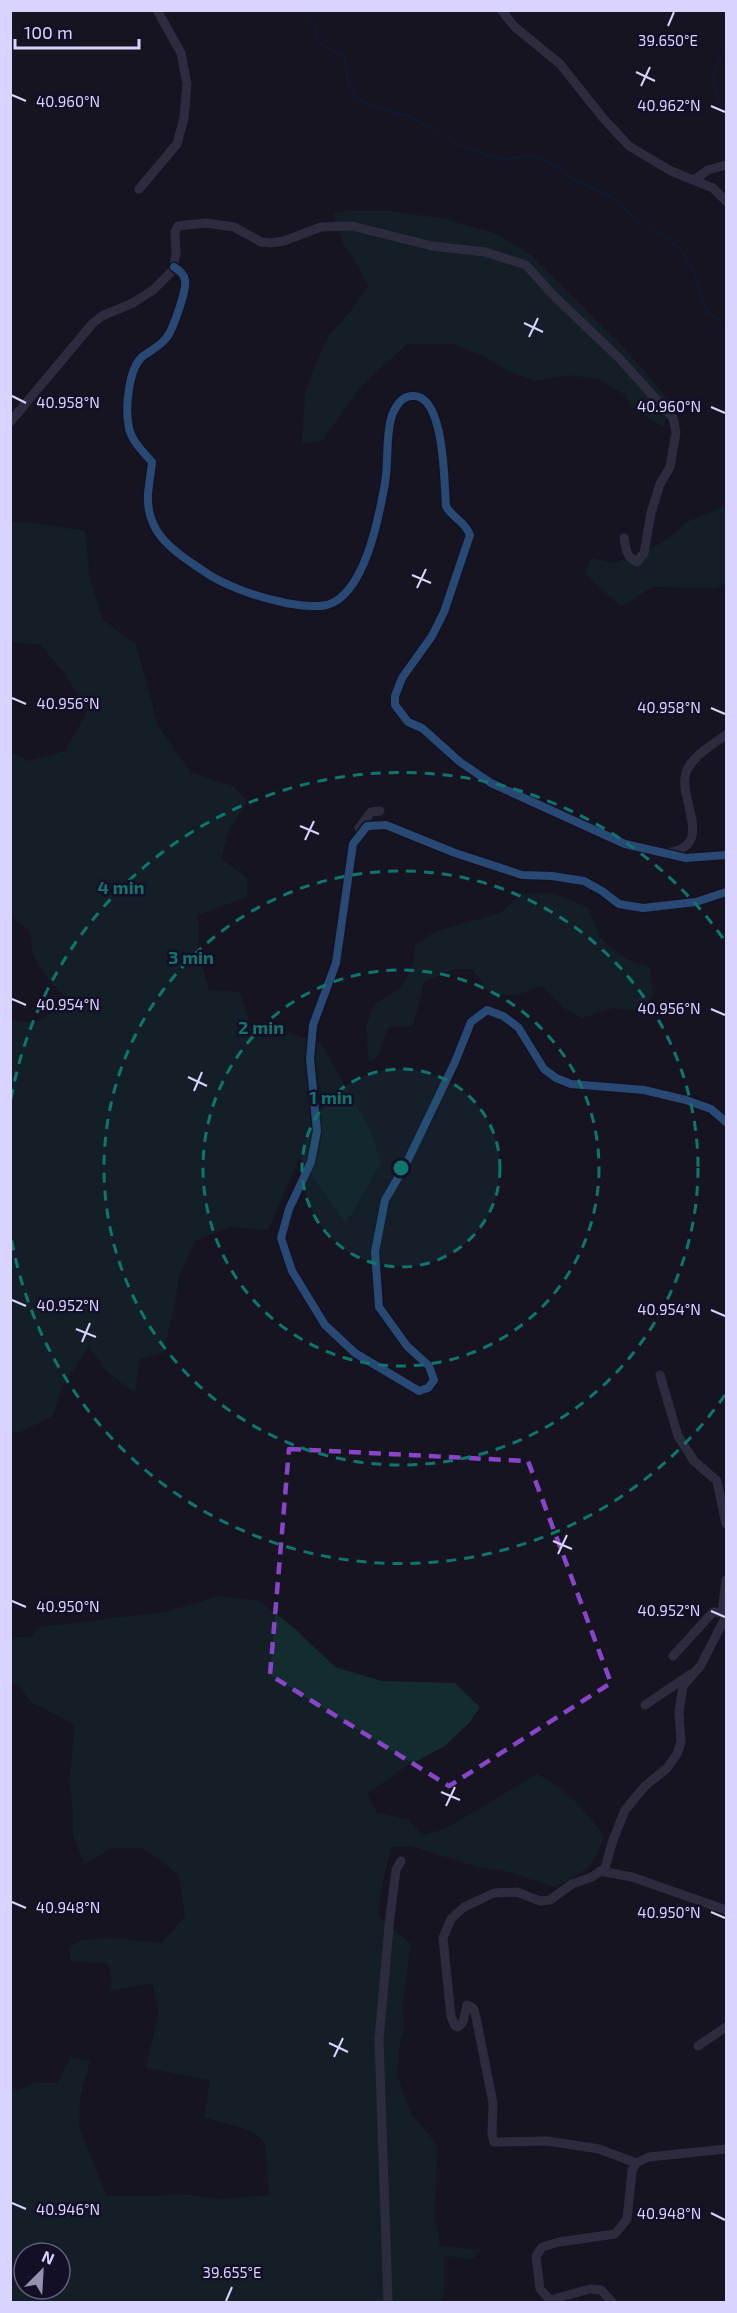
<svg xmlns="http://www.w3.org/2000/svg" width="737" height="2313" viewBox="0 0 737 2313" font-family="'Exo 2',sans-serif">
<style>
.green{fill:#132c2d;fill-rule:evenodd}
.lines{fill:none;stroke-linecap:round;stroke-linejoin:round}
.stream{stroke:#0d2144;stroke-width:2}
.street{stroke:#4a4962;stroke-width:9}
.cycleway-casing{stroke:#130f26;stroke-width:11}
.cycleway{stroke:#408adc;stroke-width:8}
.marked{fill:none;stroke:#8945c9;stroke-width:4.5;stroke-dasharray:12 8;stroke-linejoin:round}
.ticks{fill:none;stroke:#d9d4ff;stroke-width:2}
.ring{fill:none;stroke:#0f766e;stroke-width:3;stroke-dasharray:10 8}
.ticks-label{font-size:15px;text-anchor:middle;fill:#d9d4ff;stroke:#130f26;stroke-width:5;stroke-linejoin:round;paint-order:stroke}
.centre{fill:#0f766e;stroke:#130f26;stroke-width:3}
.ring-label{font-size:18px;text-anchor:middle;font-weight:bold;fill:#0f766e;stroke:#130f26;stroke-width:5;stroke-linejoin:round;paint-order:stroke}
</style>
<rect width="100%" height="100%" fill="#161421"/>
<g class="green">
<polygon points="350,211 391,211 444,219 494,233 531,255 624,348 671,403 664,427 633,409 625,395 599,379 568,375 536,381 510,372 485,357 453,344 407,344 361,386 322,441 302,444 305,395 317,361 330,334 353,308 368,286 360,269 344,245 333,213"/>
<polygon points="726,506 726,583 716,588 652,587 621,607 585,573 591,558 615,563 660,544 689,521"/>
<polygon points="11,522 34,523 85,531 90,579 103,620 136,644 158,726 191,773 233,786 247,801 228,832 221,859 247,877 247,897 198,915 198,950 209,990 240,992 251,1027 288,1033 321,1043 372,1134 381,1163 346,1223 299,1158 268,1230 230,1227 195,1241 179,1277 174,1309 163,1353 140,1359 135,1393 107,1372 89,1347 61,1389 53,1416 20,1432 10,1432 11,1020 35,1023 70,1002 51,982 34,958 29,930 11,916 11,753 29,761 65,751 87,712 67,677 41,645 11,642"/>
<polygon points="552,893 587,907 601,939 630,961 650,967 653,996 642,1011 613,1008 582,1018 564,1008 542,986 516,995 491,995 472,969 454,969 424,982 413,1026 388,1028 378,1057 369,1061 366,1027 374,1004 401,988 413,964 415,946 434,932 500,913 522,894"/>
<path d="M220 1596 259 1601 293 1627 335 1667 382 1681 455 1683 480 1707 470 1722 445 1746 402 1769 367 1794 377 1813 407 1819 423 1835 445 1829 537 1774C568 1791 584 1808 604 1837 593 1869 583 1872 555 1887L502 1870 477 1867 411 1846 391 1847 381 1890 378 1915 411 1944 403 2001 404 2028 399 2048 397 2075 410 2112 437 2145 435 2218 440 2246 482 2250 471 2260 444 2255V2295L440 2302H11V2088L18 2090 35 2083H58L70 2058 90 2061 80 2097 79 2127 107 2196 190 2195 222 2199 269 2195 265 2143 254 2132 204 2117 210 2080 146 2068 159 2011 152 1983 110 1991 111 1978 108 1964 71 1961 69 1948 81 1940 112 1938 162 1943 185 1916 179 1876 158 1858 141 1848H112L85 1864 73 1836V1814L69 1782 75 1725 31 1702 18 1685 11 1683V1637H30L41 1627 165 1612ZM24 2253H60V2289H24Z"/>
</g>
<g class="lines">
<g class="stream">
<path d="M301 10C314 20 316 25 317 41L344 57 348 82 357 99 373 106 408 116 464 147 487 155 506 160 529 155 553 165 580 183 609 195 635 219 662 234 682 251 695 273 700 294 708 313 726 325"/>
<polyline points="722,10 726,19"/>
<path d="M720 104C710 82 710 71 726 52"/>
</g>
<g class="street">
<polyline points="501,10 515,27 560,64 603,118 629,146 671,171 713,188 726,201"/>
<polyline points="694,180 708,170 726,165"/>
<polyline points="139,189 177,144 184,118 187,84 181,53 157,10"/>
<path d="M174 267C179 270 184 274 185 280 187 290 173 329 167 337 160 347 150 350 142 357 128 370 125 410 129 428 131 440 144 453 152 462 151 473 149 483 148 494 146 534 173 550 202 570 224 586 260 598 286 603 298 605 315 608 327 605 365 594 379 517 385 483 389 461 385 437 392 415 396 406 402 395 414 396 445 397 444 483 446 506 452 518 465 521 470 535L444 612 432 636 402 678 395 696V705L408 722 422 728 460 762 491 783 625 844 686 858 726 855"/>
<path d="M10 422 93 323 102 316 133 303 153 290 173 270 176 254 175 232 178 226 206 223 234 227 261 242 271 243 284 241 321 227 352 226 432 246 485 252 526 265 553 295 619 358 673 418 676 432 670 467 660 484 651 513 644 553 637 562C626 557 626 549 624 538"/>
<polyline points="359,828 371,812 380,811"/>
<path d="M671 852C717 844 673 793 688 768 695 755 714 743 726 735"/>
<polyline points="726,892 696,902 643,908 619,904 602,891 584,881 552,876 522,875 455,853 386,825 367,826 353,844 336,963 313,1025 310,1059 317,1131 311,1162 289,1209 281,1238 292,1271 325,1325 355,1353 419,1391 428,1388 434,1380 429,1366 407,1346 379,1307 375,1252 385,1200 405,1166 455,1062 471,1022 487,1010 503,1016 518,1027 544,1069 556,1078 571,1084 644,1090 686,1100 711,1109 726,1122"/>
<polyline points="660,1375 678,1436 694,1461 717,1481 726,1524"/>
<polyline points="722,1613 726,1580"/>
<polyline points="673,1656 713,1612 726,1613"/>
<polyline points="645,1705 691,1674"/>
<polyline points="600,1871 632,1877 726,1910"/>
<polyline points="698,2046 726,2027"/>
<polyline points="636,2163 599,2149 547,2141 494,2142 492,2135 493,2103 476,2017 473,2008 467,2005 463,2022 458,2027 455,2026 451,2016 443,1938 451,1919 464,1907 494,1893 517,1892 540,1901 550,1900 572,1884 592,1877 605,1868 613,1840 625,1810 645,1786 667,1768 677,1754 681,1742 679,1712 683,1686 701,1665 726,1616"/>
<polyline points="388,2302 379,2040 390,1916 396,1870 401,1861"/>
<polyline points="612,2302 601,2290 590,2289 550,2300 540,2289 536,2256 542,2247 559,2242 615,2234 627,2219 632,2171 636,2163 649,2157 726,2149"/>
</g>
<defs>
<g id="cycleway">
<path d="M174 267C179 270 184 274 185 280 187 290 173 329 167 337 160 347 150 350 142 357 128 370 125 410 129 428 131 440 144 453 152 462 151 473 149 483 148 494 146 534 173 550 202 570 224 586 260 598 286 603 298 605 315 608 327 605 365 594 379 517 385 483 389 461 385 437 392 415 396 406 402 395 414 396 445 397 444 483 446 506 452 518 465 521 470 535L444 612 432 636 402 678 395 696V705L408 722 422 728 460 762 491 783 625 844 686 858 726 855"/>
<polyline points="726,892 696,902 643,908 619,904 602,891 584,881 552,876 522,875 455,853 386,825 367,826 353,844 336,963 313,1025 310,1059 317,1131 311,1162 289,1209 281,1238 292,1271 325,1325 355,1353 419,1391 428,1388 434,1380 429,1366 407,1346 379,1307 375,1252 385,1200 405,1166 455,1062 471,1022 487,1010 503,1016 518,1027 544,1069 556,1078 571,1084 644,1090 686,1100 711,1109 726,1122"/>
</g>
</defs>
<use href="#cycleway" class="cycleway-casing"/>
<use href="#cycleway" class="cycleway"/>
</g>
<path d="M0 0H737V2313H0ZM289 1449 528 1461 611 1683 449 1786 270 1675Z" fill="#161421" fill-opacity=".55" fill-rule="evenodd"/>
<path class="marked" d="M289 1449 528 1461 611 1683 449 1786 270 1675Z"/>
<path class="ticks" d="M668 26 674 12M636 72 655 81M641 86 650 67M12 95 26 101M711 106 725 112M524 323 543 332M529 337 538 318M12 396 26 403M711 407 725 413M412 575 431 583M417 588 426 569M12 698 26 704M711 708 725 714M300 826 319 834M305 840 314 821M12 999 26 1005M711 1009 725 1015M188 1077 207 1086M194 1091 202 1072M12 1300 26 1306M711 1310 725 1316M76 1329 96 1337M82 1342 90 1323M553 1541 572 1549M558 1554 567 1535M12 1601 26 1607M711 1611 725 1617M441 1792 460 1800M446 1806 455 1787M12 1902 26 1908M711 1912 725 1918M329 2043 348 2052M334 2057 343 2038M12 2203 26 2209M711 2213 725 2220M226 2301 232 2287"/>
<circle cx="401" cy="1168" r="99" fill="#0f766e" fill-opacity=".12"/>
<g class="ring">
<circle cx="401" cy="1168" r="99"/>
<circle cx="401" cy="1168" r="198"/>
<circle cx="401" cy="1168" r="297"/>
<path d="M725 1395A396 396 0 0 1 11 1237M11 1099A396 396 0 0 1 725 941"/>
</g>
<g class="ticks-label">
<text x="668" y="46">39.650°E</text>
<text x="68" y="107">40.960°N</text>
<text x="669" y="111">40.962°N</text>
<text x="68" y="408">40.958°N</text>
<text x="669" y="412">40.960°N</text>
<text x="68" y="709">40.956°N</text>
<text x="669" y="713">40.958°N</text>
<text x="68" y="1010">40.954°N</text>
<text x="669" y="1014">40.956°N</text>
<text x="68" y="1311">40.952°N</text>
<text x="669" y="1315">40.954°N</text>
<text x="68" y="1612">40.950°N</text>
<text x="669" y="1616">40.952°N</text>
<text x="68" y="1913">40.948°N</text>
<text x="669" y="1918">40.950°N</text>
<text x="68" y="2215">40.946°N</text>
<text x="669" y="2219">40.948°N</text>
<text x="232" y="2278">39.655°E</text>
</g>
<circle cx="401" cy="1168" r="9" class="centre"/>
<g class="ring-label">
<text x="121" y="894">4 min</text>
<text x="191" y="964">3 min</text>
<text x="261" y="1034">2 min</text>
<text x="331" y="1104">1 min</text>
</g>
<rect width="737" height="2313" fill="none" stroke="#d9d4ff" stroke-width="24"/>
<g transform="translate(42 2271) rotate(24)"><circle r="28" fill="#130f26" stroke="#625e7d" stroke-width="1.5"/>
<path d="M0-4.5L10 22L0 15L-10 22Z" fill="#9591b1"/>
<text y="-9" font-size="16" font-weight="bold" text-anchor="middle" fill="#d9d4ff">N</text>
</g>
<path d="M15 39v9h124v-9" fill="none" stroke="#d9d4ff" stroke-width="3"/>
<text x="24" y="39" font-size="18" fill="#d9d4ff" stroke="#130f26" stroke-width="4.5" paint-order="stroke">100 m</text>
</svg>
